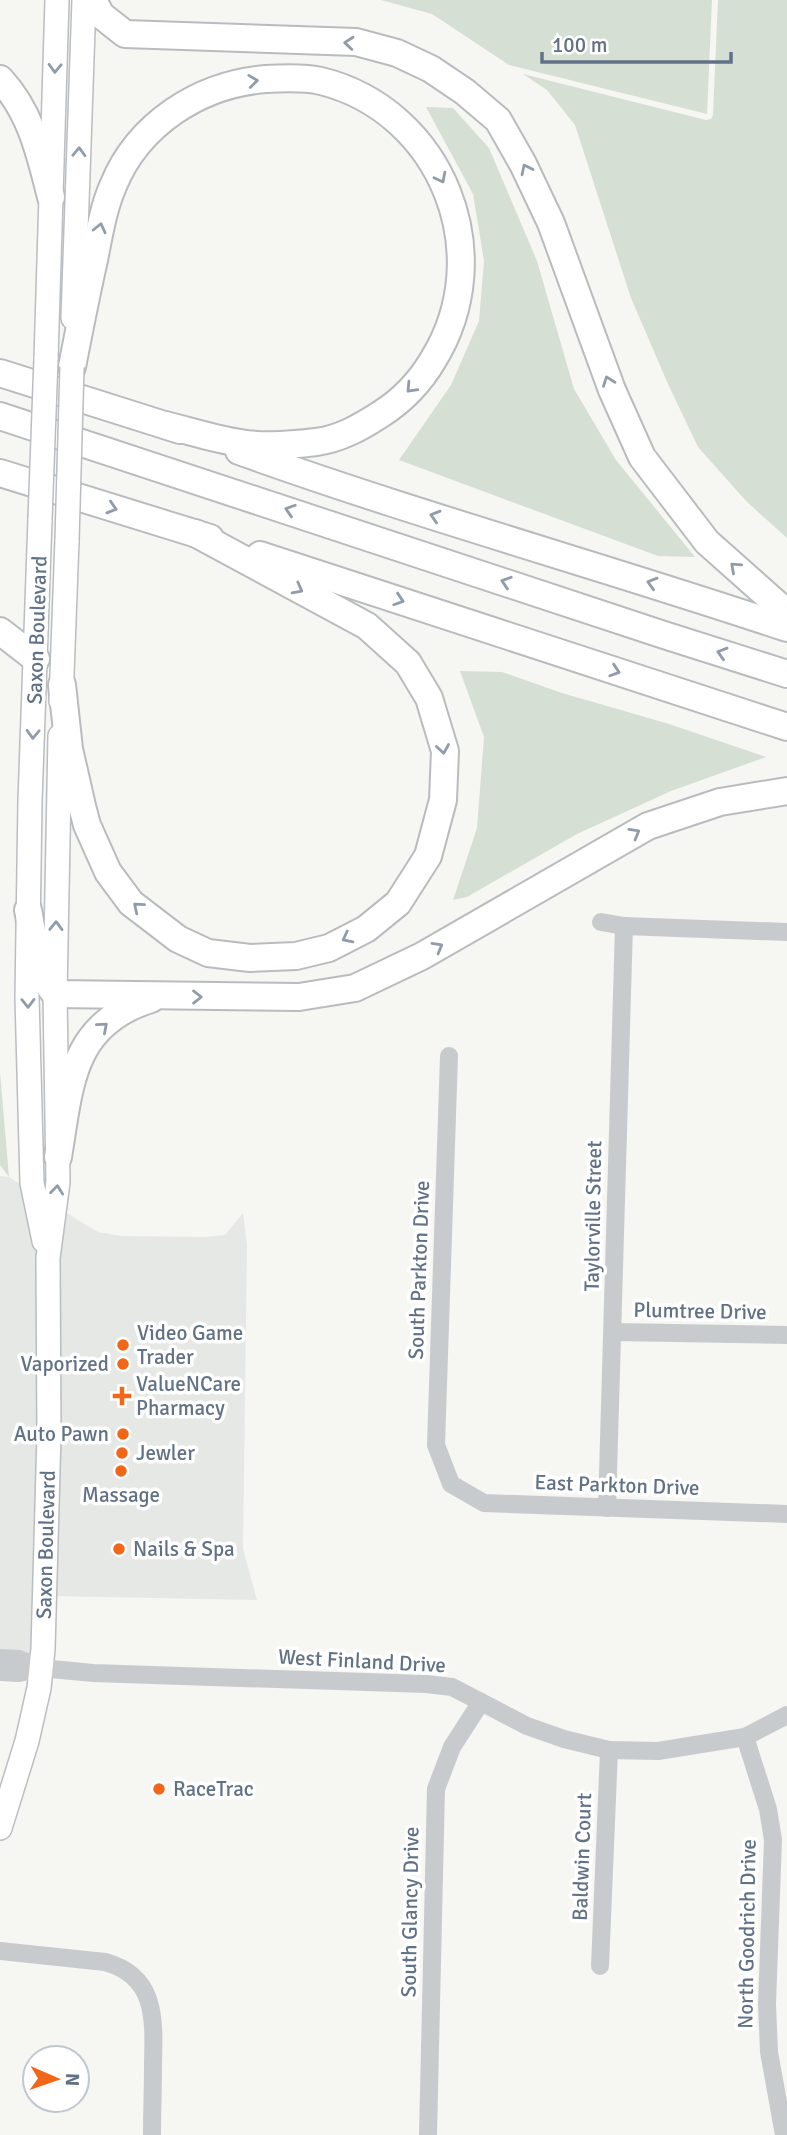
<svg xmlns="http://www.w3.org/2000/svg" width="787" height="2135" viewBox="0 0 787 2135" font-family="Signika,sans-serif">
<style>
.built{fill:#e6e8e6}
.green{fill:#d6dfd3}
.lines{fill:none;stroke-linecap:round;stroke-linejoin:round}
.major-casing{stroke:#babdc1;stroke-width:26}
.highway-casing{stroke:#b9bcbf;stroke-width:30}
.minor{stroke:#c8cbce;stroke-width:18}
.major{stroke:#fff;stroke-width:23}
.highway{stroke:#fff;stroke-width:26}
.major-bridge-casing{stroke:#babdc1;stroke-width:26;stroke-linecap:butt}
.major-bridge{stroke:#fff;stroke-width:23}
.oneway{stroke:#919caa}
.poi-dot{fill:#f26617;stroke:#fff;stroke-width:2.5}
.labels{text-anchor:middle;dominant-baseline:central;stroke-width:7;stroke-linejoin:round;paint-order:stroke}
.street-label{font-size:21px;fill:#627286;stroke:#fff}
.poi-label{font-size:21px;fill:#627286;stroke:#fff;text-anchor:start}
</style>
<rect width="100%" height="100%" fill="#f6f6f2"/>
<g class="built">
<polygon points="0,1176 9,1177 25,1187 41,1264 35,1658 0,1652"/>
<polygon points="62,1210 98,1232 121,1236 204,1237 225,1235 243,1213 247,1245 243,1549 257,1600 52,1596 55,1263"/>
</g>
<g class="green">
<polygon points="381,0 712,0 707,114 509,65 432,14"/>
<polygon points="718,0 787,0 787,538 747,502 698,447 668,384 631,298 575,125 547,90 523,74 706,120 711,119 713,115"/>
<polygon points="426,107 453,108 489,148 537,261 574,389 616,460 695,557 658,556 399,460 451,385 479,321 484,261 473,194"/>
<polygon points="460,671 502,672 562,693 669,724 766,757 671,791 577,834 467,897 453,900 477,828 484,737"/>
<polygon points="0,1072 9,1177 0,1165"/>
</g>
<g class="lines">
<defs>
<g id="major">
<polyline points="73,318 84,0"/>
<polyline points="46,359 57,0"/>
<polyline points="40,519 30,801 27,997 32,1183 44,1241"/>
<polyline points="61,701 67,540"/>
<path id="s1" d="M0 1828 27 1741 39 1688 43 1649 49 1434 48 1258 58 1182 55 994 60 736"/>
</g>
<g id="highway">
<polyline points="93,0 101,15 125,34 356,42 397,53 431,69 465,92 498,120 523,164 551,223 612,390 642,457 707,542 779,606 787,610"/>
<path d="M0 79C31 112 40 154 51 197"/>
<path d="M72 367C79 331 86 295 94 260 99 235 103 209 113 186 138 124 200 84 266 79 283 78 304 77 321 81 442 111 499 254 433 360 420 382 403 400 381 414 361 427 340 439 316 442 292 445 263 447 240 443 215 439 190 431 165 425"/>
<polyline points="0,373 180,430"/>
<polyline points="0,416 664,635 787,674"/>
<path d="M239 451C420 516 605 567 787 628"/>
<polyline points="0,473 210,538"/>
<polyline points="260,555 787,727"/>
<polyline points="0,631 36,659"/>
<polyline points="62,685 69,749 82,806 87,825 108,872 131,903 178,939 208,953 250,958 296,956 329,948 366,929 398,903 428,856 443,800 445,751 429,698 408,663 367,626 195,533"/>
<path d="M28 910C34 940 36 970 55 994L299 997 355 988 422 956 648 826 720 802 787 791"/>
<path d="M58 1157C70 1086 70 1024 151 999"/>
</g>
</defs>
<use href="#major" class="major-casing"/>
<use href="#highway" class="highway-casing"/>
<g class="minor">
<polyline points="601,922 624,926 787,932"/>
<polyline points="449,1056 436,1445 451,1484 484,1503 787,1514"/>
<polyline points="613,1332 787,1335"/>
<polyline points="607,1508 624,926"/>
<polyline points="0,1658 19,1659 41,1668 93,1673 426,1684 452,1687 527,1726 564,1739 609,1750 658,1751 745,1737 787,1715"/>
<polyline points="0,1672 19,1673 41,1668"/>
<polyline points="745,1737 768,1809 773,1840 767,2004 769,2052 784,2135"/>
<path d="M0 1951 105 1962C157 1976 154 2020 153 2064 153 2088 152 2111 152 2135"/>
<polyline points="600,1966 609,1750"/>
<polyline points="428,2135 436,1789 452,1747 481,1702"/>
</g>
<use href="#major" class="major"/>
<use href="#highway" class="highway"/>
<defs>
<g id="major-bridge">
<polyline points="40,519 46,359"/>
<polyline points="67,540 72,367"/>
</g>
</defs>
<use href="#major-bridge" class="major-bridge-casing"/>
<use href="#major-bridge" class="major-bridge"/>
</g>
<defs><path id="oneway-chevron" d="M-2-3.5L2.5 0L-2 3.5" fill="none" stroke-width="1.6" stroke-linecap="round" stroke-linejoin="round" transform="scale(1.75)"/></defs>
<g class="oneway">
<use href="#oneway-chevron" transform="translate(349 43) rotate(-175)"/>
<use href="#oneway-chevron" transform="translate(55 68) rotate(92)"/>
<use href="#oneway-chevron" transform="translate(253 81) rotate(-7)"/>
<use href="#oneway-chevron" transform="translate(79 152) rotate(-88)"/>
<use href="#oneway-chevron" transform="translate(526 169) rotate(-116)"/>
<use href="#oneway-chevron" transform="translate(441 178) rotate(63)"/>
<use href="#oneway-chevron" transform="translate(100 228) rotate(-77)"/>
<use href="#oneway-chevron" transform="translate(608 381) rotate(-110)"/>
<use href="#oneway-chevron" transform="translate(411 388) rotate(133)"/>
<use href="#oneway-chevron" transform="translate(112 508) rotate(17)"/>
<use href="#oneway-chevron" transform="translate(290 510) rotate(-162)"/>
<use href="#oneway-chevron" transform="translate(435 516) rotate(-163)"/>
<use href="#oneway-chevron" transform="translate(735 567) rotate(-138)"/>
<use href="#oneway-chevron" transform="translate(506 582) rotate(-162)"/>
<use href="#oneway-chevron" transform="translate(652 583) rotate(-163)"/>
<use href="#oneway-chevron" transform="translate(298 589) rotate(28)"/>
<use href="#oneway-chevron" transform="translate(399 600) rotate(18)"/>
<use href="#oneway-chevron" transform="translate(722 653) rotate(-163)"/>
<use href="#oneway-chevron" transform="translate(615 671) rotate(18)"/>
<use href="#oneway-chevron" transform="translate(33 734) rotate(92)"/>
<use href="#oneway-chevron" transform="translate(443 749) rotate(81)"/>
<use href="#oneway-chevron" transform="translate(635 833) rotate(-30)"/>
<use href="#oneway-chevron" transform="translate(138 907) rotate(-140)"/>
<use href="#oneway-chevron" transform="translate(56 926) rotate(-89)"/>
<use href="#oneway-chevron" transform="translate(347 938) rotate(153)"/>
<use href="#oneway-chevron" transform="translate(438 947) rotate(-30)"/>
<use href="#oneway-chevron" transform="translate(197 997)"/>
<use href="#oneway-chevron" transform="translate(28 1003) rotate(89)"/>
<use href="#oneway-chevron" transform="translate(103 1027) rotate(-41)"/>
<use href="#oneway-chevron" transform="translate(57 1190) rotate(-84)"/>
</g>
<g class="poi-dot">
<circle cx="123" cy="1345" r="7"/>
<circle cx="123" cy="1364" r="7"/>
<path d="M118.5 1385.5h7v7h7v7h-7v7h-7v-7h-7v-7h7z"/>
<circle cx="123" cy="1434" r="7"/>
<circle cx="122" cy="1453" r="7"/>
<circle cx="121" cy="1471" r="7"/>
<circle cx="119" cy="1549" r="7"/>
<circle cx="159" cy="1789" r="7"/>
</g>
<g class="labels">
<g class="street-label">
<text transform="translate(37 630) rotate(-88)">Saxon Boulevard</text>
<text transform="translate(593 1216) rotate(-89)">Taylorville Street</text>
<text transform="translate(419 1270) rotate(-88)">South Parkton Drive</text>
<text transform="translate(700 1311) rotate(1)">Plumtree Drive</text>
<text transform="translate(617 1485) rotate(2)">East Parkton Drive</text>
<text stroke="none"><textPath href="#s1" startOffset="289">Saxon Boulevard</textPath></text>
<text transform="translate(362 1661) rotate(3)">West Finland Drive</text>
<text transform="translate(582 1857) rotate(-88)">Baldwin Court</text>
<text transform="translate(410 1912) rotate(-89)">South Glancy Drive</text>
<text transform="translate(747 1934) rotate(-89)">North Goodrich Drive</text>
</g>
<g class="poi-label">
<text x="137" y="1333">Video Game<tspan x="137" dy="24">Trader</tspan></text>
<text x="109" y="1364" text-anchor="end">Vaporized</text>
<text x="136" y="1384">ValueNCare<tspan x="136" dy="24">Pharmacy</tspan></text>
<text x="109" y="1434" text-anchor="end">Auto Pawn</text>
<text x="136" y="1453">Jewler</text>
<text x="121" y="1495" text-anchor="middle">Massage</text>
<text x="133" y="1549">Nails &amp; Spa</text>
<text x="173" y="1789">RaceTrac</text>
</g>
</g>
<g transform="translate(56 2079) rotate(92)"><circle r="33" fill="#ffffff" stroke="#c0c7cf" stroke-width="2"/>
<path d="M0-5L12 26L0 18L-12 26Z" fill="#f26617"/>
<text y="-10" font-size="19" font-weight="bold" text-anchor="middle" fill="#627286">N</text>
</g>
<path d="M542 52v10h189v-10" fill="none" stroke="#627286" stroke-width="3.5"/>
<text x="552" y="52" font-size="21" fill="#627286" stroke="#ffffff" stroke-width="5" paint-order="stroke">100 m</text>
</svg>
